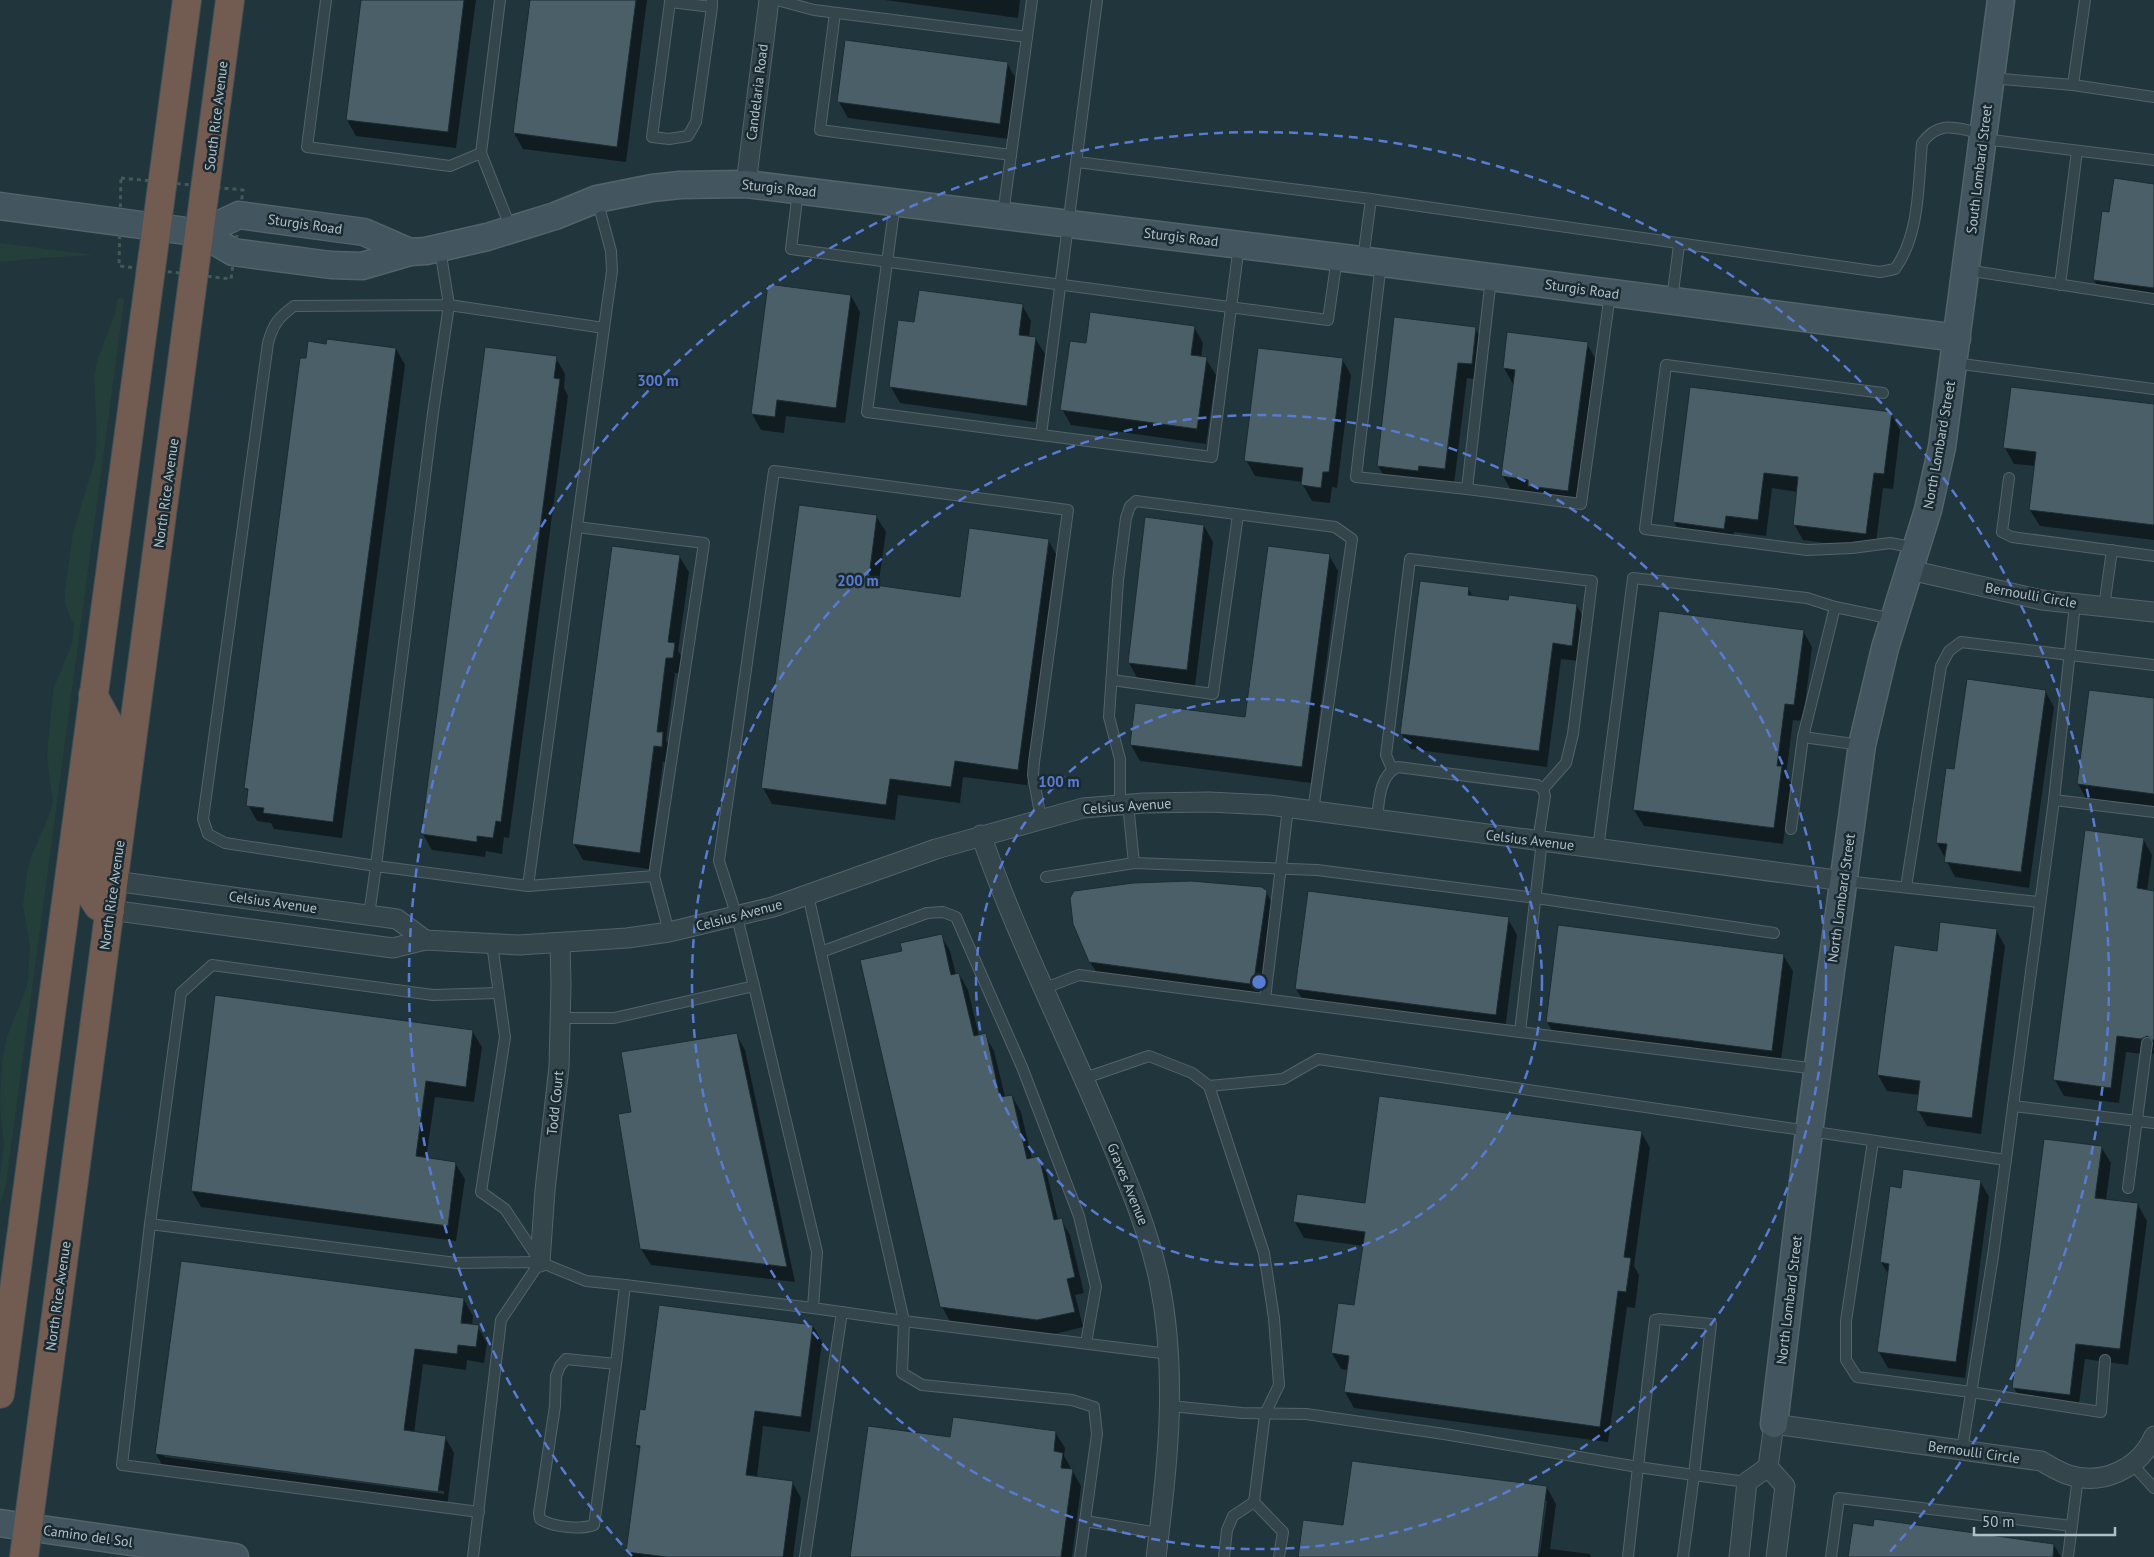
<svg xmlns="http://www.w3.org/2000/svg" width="2154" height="1557" viewBox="0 0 2154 1557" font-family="'PT Sans',sans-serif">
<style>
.green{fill:#243f39}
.shadow{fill:#0007;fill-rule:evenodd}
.building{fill:#4a5f67;stroke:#1d2c33}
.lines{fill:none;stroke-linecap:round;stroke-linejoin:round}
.lane-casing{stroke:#53636a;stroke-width:12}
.street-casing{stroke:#53636a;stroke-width:21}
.secondary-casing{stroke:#53636a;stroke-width:29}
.highway-casing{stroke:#405057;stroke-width:30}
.path{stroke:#435b57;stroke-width:3;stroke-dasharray:4 4;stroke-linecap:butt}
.lane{stroke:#35454c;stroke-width:10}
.street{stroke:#35454c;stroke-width:19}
.secondary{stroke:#43565f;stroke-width:26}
.highway{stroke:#725c52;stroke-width:28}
.ring{fill:none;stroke:#587cd2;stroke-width:2.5;stroke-dasharray:9 6}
.labels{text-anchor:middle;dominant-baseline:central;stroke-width:5;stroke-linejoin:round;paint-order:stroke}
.street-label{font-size:14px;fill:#b0c0c8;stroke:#1b2a31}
.centre{fill:#587cd2;stroke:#1b2a31;stroke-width:2.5}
.ring-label{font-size:15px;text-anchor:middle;font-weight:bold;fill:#587cd2;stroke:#1b2a31;stroke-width:5;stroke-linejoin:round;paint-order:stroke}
</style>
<rect width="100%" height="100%" fill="#21353c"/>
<g class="green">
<polygon points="0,243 94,255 42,258 0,262"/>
<polygon points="120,297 122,297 124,301 14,1124 6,1184 0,1204 0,1176 4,1143 0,1107 2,1061 7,1037 25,992 28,980 30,946 23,905 27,874 31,857 49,816 53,802 47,756 53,690 72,644 74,625 65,604 65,590 73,533 95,460 97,433 94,375 98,359 115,314 117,300"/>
</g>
<g class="shadow">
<polygon points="362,0 476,0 456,148 356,136 347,120"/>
<polygon points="532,0 647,0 626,162 523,149 514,133"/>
<polygon points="885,0 1020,0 1018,18"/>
<polygon points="1007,63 1016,79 1009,139 848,118 839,102"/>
<polygon points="2154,185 2154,303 2103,296 2094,280"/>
<polygon points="851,296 860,312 845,423 786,416 784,433 761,430 752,414"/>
<polygon points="1022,305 1031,321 1029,337 1035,338 1045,354 1035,422 900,403 891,387 900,321 916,324"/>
<polygon points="1194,327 1203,343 1201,358 1206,359 1216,375 1206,444 1071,425 1062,409 1087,345"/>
<polygon points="1475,328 1484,344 1480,380 1467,378 1454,484 1388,482 1378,466"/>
<polygon points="1587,344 1596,360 1577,507 1512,492 1503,476 1513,384 1504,368"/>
<polygon points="396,349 405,365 342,838 274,829 271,823 257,821 248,805 249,794 245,787 307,360"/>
<polygon points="556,358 565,374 564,388 568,396 509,838 504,837 502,854 486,851 485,857 432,850 423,834"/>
<polygon points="1342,359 1351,375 1337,488 1332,487 1330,503 1312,501 1303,485 1303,482 1255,476 1246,460"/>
<polygon points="1691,388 1891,414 1900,430 1893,489 1883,488 1875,550 1803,540 1794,524 1798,492 1772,488 1766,536 1734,532 1733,544 1683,538 1674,522"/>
<polygon points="2154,406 2154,540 2040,526 2030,510 2036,466 2014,464 2005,448"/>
<polygon points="876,516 886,532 878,587 961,598 1048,540 1057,556 1027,785 963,777 960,803 898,795 895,820 772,804 763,788"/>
<polygon points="1204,526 1213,542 1195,686 1138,679 1129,663"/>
<polygon points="1329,555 1338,571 1311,783 1140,761 1131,745 1246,719"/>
<polygon points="679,556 689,572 678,651 684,660 682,674 675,673 666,740 672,750 670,763 663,762 649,869 583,860 574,844"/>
<polygon points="1468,588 1473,597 1509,601 1576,605 1586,621 1580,661 1561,659 1547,767 1411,749 1401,733"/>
<polygon points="1803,631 1812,647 1803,721 1793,720 1786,776 1791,783 1783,844 1644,826 1634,810"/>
<polygon points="2045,691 2054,707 2029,888 1955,877 1937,843 1955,771"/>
<polygon points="2154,699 2154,808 2087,800 2078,784"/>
<polygon points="2143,839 2152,855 2147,891 2154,892 2154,1053 2151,1055 2126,1052 2119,1103 2064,1096 2055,1080"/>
<polygon points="1266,892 1275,909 1263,996 1100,978 1090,962"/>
<polygon points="1508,919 1517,935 1505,1030 1306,1005 1296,989"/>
<polygon points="1996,930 2005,946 1981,1134 1927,1126 1918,1110 1920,1095 1887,1091 1878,1075 1938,952"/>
<polygon points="941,935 950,951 956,975 959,974 968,990 979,1036 985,1035 994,1051 1005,1097 1012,1096 1021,1112 1032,1159 1038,1158 1047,1174 1058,1220 1061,1220 1070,1235 1084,1293 1075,1295 1083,1327 1047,1336 951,1323 942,1307 903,951"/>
<polygon points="1783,955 1793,971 1780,1067 1556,1038 1547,1022"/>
<polygon points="472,1031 482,1047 474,1102 435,1097 426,1159 455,1163 465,1179 456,1241 201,1207 192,1191"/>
<polygon points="736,1034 745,1050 795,1282 651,1265 641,1249"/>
<polygon points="1641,1132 1650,1148 1634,1266 1639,1275 1635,1308 1627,1307 1608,1442 1354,1408 1345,1392 1348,1370 1341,1369 1332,1353 1339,1304 1356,1307 1364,1246 1304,1238 1295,1222"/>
<polygon points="2101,1147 2111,1163 2106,1200 2138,1205 2147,1221 2128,1365 2085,1359 2078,1411 2023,1404 2014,1388"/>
<polygon points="1980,1181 1989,1197 1965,1378 1888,1368 1879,1352 1889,1275 1881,1262 1902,1189"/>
<path d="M464 1300 473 1316 472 1326 478 1327 487 1343 484 1363 467 1360 466 1370 423 1364 414 1433 445 1437 454 1453 447 1507 165 1470 156 1454ZM165 1454 444 1491V1494L165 1457Z"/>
<polygon points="813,1326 822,1342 810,1432 763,1426 757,1477 792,1482 801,1498 793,1557 631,1557 628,1551 641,1453 637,1445 646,1411"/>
<polygon points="1055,1432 1065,1448 1064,1456 1081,1486 1072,1557 852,1557 951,1439"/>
<path d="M1547 1488 1556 1504 1550 1549 1590 1554 1591 1557H1299L1344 1526ZM1544 1501H1547L1540 1553H1538Z"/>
<polygon points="2054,1545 2061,1557 1850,1557"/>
</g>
<g class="building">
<polygon points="361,0 464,0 448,132 346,120"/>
<polygon points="530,0 636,0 617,147 513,133"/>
<polygon points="845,40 1008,62 1000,124 837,102"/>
<polygon points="2114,178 2154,184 2154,288 2093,280 2102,211 2109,212"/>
<polygon points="768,284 851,295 836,408 777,400 775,417 751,414"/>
<polygon points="919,290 1023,304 1019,335 1036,337 1027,406 889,387 898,320 914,322"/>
<polygon points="1090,312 1195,326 1191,355 1207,357 1197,429 1060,410 1070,341 1086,343"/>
<polygon points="1394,317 1476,327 1472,364 1458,363 1445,469 1419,466 1418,471 1377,466"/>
<polygon points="1507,332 1588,342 1568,491 1528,486 1528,480 1501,476 1515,370 1503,368"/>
<polygon points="327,339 396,348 333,822 263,813 264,808 246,806 248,789 244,788 300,358 306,358 308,341 326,344"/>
<polygon points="485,347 557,356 554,378 560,379 501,822 496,821 493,838 477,836 477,842 421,834"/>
<polygon points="1258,348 1343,358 1329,472 1323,472 1321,488 1301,485 1303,468 1244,461"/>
<polygon points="1690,387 1892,412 1884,474 1874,473 1866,534 1793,525 1798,477 1764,473 1758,520 1726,516 1724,529 1673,522"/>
<polygon points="2011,387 2154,404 2154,525 2029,510 2036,452 2003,448"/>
<polygon points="799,505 877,515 868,584 960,597 969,528 1049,539 1018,770 955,761 951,787 890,779 886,805 761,788"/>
<polygon points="1145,517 1204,525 1187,670 1128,663"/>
<polygon points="612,546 680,555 668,642 675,643 673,658 666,658 657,732 663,732 662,747 654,746 640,853 572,844"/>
<polygon points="1268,546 1330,554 1302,767 1130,745 1135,703 1245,717"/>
<polygon points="1420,581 1469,587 1468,595 1508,600 1509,595 1577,604 1572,646 1553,643 1539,751 1400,734"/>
<polygon points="1659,611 1804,630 1794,705 1785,704 1777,766 1782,766 1774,828 1633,810"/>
<polygon points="1967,679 2046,690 2021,872 1944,862 1947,844 1936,843 1946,768 1954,769"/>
<polygon points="2089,690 2154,698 2154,794 2077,784"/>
<polygon points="2085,830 2144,838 2137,888 2154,891 2154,1041 2147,1036 2141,1039 2117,1036 2111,1088 2053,1080"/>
<polygon points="1191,881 1262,887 1267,891 1254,980 1250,984 1089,962 1073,924 1070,898 1074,891 1133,883"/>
<polygon points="1308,891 1509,917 1496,1015 1295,989"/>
<polygon points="1940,922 1997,929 1972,1118 1916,1111 1920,1081 1877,1075 1894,945 1937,951"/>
<polygon points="1558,925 1784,954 1772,1051 1546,1022"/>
<polygon points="942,934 951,975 959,973 974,1036 986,1033 1000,1097 1012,1095 1027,1159 1039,1156 1054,1220 1062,1218 1075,1277 1067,1279 1075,1312 1037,1320 940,1307 860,960 902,951 900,943"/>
<polygon points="215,995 473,1030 466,1087 426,1081 416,1156 456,1162 448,1226 191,1191"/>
<polygon points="737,1033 787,1267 640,1249 618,1114 631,1112 621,1052"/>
<polygon points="1379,1096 1642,1131 1624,1257 1631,1258 1626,1292 1618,1291 1600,1427 1344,1392 1349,1356 1331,1353 1338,1303 1354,1305 1365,1232 1293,1222 1297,1194 1365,1203"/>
<polygon points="2044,1139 2102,1146 2095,1198 2138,1203 2120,1349 2076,1344 2070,1395 2012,1388"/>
<polygon points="1903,1169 1981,1180 1956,1362 1877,1352 1889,1264 1880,1262 1890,1186 1901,1188"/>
<polygon points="181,1261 464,1298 461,1323 479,1325 476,1347 458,1345 457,1354 415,1349 404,1430 446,1436 438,1492 155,1454"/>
<polygon points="659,1305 813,1325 801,1417 755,1411 746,1475 793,1481 783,1557 667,1557 626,1552 640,1446 635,1445 640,1409 645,1410"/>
<polygon points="953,1417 1056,1431 1054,1451 1063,1453 1061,1468 1073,1469 1061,1557 850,1557 868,1426 950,1437"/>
<polygon points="1352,1461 1547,1486 1538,1557 1298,1557 1303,1520 1343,1525"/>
<polygon points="1874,1519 2054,1544 2053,1557 1848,1557 1853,1523 1873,1526"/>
</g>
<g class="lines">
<defs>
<g id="lane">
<polyline points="326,0 307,147 450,166 481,153"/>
<polyline points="500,0 481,153 511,229"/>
<polyline points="777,0 814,10 1027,37"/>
<polyline points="1097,0 1041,435 1212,457 1239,245"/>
<polyline points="712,7 670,2 652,137 669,139 688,136 696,122 712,7 712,0"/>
<polyline points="835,13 820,130 1011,155"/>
<polyline points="1991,78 2073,85 2085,0"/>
<polyline points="2073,85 2154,97"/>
<polyline points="1984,139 2154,160"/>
<path d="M1077 162 1371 199 1880 272 1895 269C1920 234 1918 185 1922 143 1940 119 1956 129 1982 133"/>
<polyline points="798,191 791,249 1328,320 1337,258"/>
<polyline points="895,203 867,412 1041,435"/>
<polyline points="1003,214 1032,0"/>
<path d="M440 249 449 305 294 306C279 317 273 324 268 343L203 819 208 834 225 843 376 866 433 413 449 305 604 328 612 271 611 251 597 199"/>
<polyline points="1363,259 1371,199"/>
<polyline points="1381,263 1356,477 1467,489 1581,504 1610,294"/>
<polyline points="1966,270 2154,299"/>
<polyline points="2060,285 2077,151"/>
<polyline points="1672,300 1679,245"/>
<polyline points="604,328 577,527 704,543 654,876"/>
<polyline points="1954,363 2154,389"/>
<polyline points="1883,393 1666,365 1645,529 1807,550 1852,548 1890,543 1916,548"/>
<polyline points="2009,478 2002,532 2012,537 2154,556"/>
<polyline points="1467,489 1491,278"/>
<polyline points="1835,607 1803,737 1861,745"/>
<polyline points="2104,607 2112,550"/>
<polyline points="1112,680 1213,694 1238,515"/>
<polyline points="1392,769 1386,755 1410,559 1592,581 1573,734 1566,763 1543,789"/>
<polyline points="2054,800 2154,812"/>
<polyline points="1120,804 1120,759 1109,717 1118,580 1126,518 1130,506 1136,501 1335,527 1352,539 1313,811"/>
<polyline points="1128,804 1134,863"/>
<path d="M1377 819C1379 802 1379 775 1398 767L1537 785 1543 789 1545 796 1538 841"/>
<polyline points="1791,829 1803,737"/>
<polyline points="1542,841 1520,1032 1817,1069"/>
<polyline points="1598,849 1633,578 1807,598 1835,607 1893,619"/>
<polyline points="1046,877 1134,863 1317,870 1536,898 1774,933"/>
<polyline points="1845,881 2039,902"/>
<polyline points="528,886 577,527"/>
<polyline points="1906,887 1941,666 1949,651 1961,642 2154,665"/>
<polyline points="808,895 904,1321 1169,1354"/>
<polyline points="369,915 376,866 528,886 654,876 669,932"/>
<polyline points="492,944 505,1037 481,1192 505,1209 539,1260"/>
<polyline points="821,952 927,913 943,912 956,917 1022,1067 1079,1216 1096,1287 1086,1343"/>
<polyline points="754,986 817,1252 813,1308 904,1321 902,1373 922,1385 1072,1400 1094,1407 1097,1434 1080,1557"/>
<polyline points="1045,988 1079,975 1520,1032"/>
<polyline points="498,993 433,995 212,965 181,993 150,1224 456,1263 540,1262 586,1281 625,1285"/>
<polyline points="1265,999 1288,808"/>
<polyline points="561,1018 614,1018 754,986 737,917 719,861 774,471 1068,510 1034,762 1033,775 1041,819"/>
<polyline points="1085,1078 1149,1056 1192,1073 1209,1086 1264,1253 1274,1318 1279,1385 1265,1414 1254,1502"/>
<polyline points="1209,1086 1283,1079 1318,1059 2006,1160"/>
<polyline points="2013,1106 2154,1123"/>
<polyline points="1873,1141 1846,1321 1846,1360 1857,1377 1971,1392 2101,1412 2105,1360"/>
<polyline points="2128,1188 2147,1043"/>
<polyline points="150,1224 122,1465 479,1512"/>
<path d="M616 1364 594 1525C580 1530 552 1527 540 1519L539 1513 555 1406 556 1376 560 1366 566 1359 616 1364 625 1285 813 1308"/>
<polyline points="1170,1406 1242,1413 1306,1414 1444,1434 1638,1467 1655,1320 1660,1319 1711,1324 1694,1475 1747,1482"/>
<polyline points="1962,1450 1993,1256 2054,800 2075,604"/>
<polyline points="2132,1464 2154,1488"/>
<polyline points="1254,1502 1283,1532 1279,1557"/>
<polyline points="1085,1521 1159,1533"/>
<polyline points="473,1557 501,1320 540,1262"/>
<polyline points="805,1557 842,1312"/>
<polyline points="1224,1557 1227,1530 1233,1516 1254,1502"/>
<polyline points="1628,1557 1638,1467 1694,1475 1683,1557"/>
<polyline points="1831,1557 1839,1498 2072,1526"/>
<polyline points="2068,1557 2078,1477"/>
</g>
<g id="street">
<polyline points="746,184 769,0"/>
<polyline points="1910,570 2042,600 2154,612"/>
<path d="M981 835C1017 938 1067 1036 1109 1137 1129 1185 1148 1229 1159 1280 1178 1372 1168 1465 1156 1557"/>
<polyline points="114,881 397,919 425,940"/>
<polyline points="110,910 393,948 425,940 519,945 627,938 669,932 773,907 936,849 1083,808 1144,803 1209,802 1269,805 1844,881"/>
<polyline points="540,1262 545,1190 559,1067 561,985 560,943"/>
<polyline points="1768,1467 1785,1486 1776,1557"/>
<path d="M1739 1557 1747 1482 1768 1467 1774 1424 2041 1461C2050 1466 2059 1472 2069 1475 2103 1486 2140 1468 2154 1436"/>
</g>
<g id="secondary">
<polyline points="0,206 201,233 233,252 331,265 362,266 410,252 426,251 487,237 555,216 597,199 652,188 680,185 746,184 1337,257 1957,338"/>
<polyline points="201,233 239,215 364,232 410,252"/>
<polyline points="1774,1424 1809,1132 1862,745 1885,648 1928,510 1942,447 2001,0"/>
<polyline points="0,1523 235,1557"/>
</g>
<g id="highway">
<polyline points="93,695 110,726 89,892 98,906 110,910"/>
<polyline points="0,1394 187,0"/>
<polyline points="24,1557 230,0"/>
</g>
</defs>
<use href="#lane" class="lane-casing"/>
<use href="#street" class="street-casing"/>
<use href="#secondary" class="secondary-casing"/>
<use href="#highway" class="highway-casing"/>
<polygon class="path" points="121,178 243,190 231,279 119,266"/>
<use href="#lane" class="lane"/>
<use href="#street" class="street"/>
<use href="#secondary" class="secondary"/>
<use href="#highway" class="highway"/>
</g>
<g class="ring">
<circle cx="1259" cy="982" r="283"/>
<circle cx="1259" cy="982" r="567"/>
<path d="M632 1556A850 850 0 1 1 1886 1556"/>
</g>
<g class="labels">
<g class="street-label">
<text transform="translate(757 92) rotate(-83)">Candelaria Road</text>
<text transform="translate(216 116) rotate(-83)">South Rice Avenue</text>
<text transform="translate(1979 169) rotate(-83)">South Lombard Street</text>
<text transform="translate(779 188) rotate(6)">Sturgis Road</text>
<text transform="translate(305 224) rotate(8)">Sturgis Road</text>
<text transform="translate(1181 237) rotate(7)">Sturgis Road</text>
<text transform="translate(1582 289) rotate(8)">Sturgis Road</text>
<text transform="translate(1939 445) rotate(-80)">North Lombard Street</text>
<text transform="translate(166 493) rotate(-82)">North Rice Avenue</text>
<text transform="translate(2031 595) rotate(10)">Bernoulli Circle</text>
<text transform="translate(1127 806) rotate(-4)">Celsius Avenue</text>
<text transform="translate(1530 840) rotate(7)">Celsius Avenue</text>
<text transform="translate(112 895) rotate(-82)">North Rice Avenue</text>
<text transform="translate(1841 898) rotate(-82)">North Lombard Street</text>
<text transform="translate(273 902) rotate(8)">Celsius Avenue</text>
<text transform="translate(739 915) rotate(-15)">Celsius Avenue</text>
<text transform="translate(555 1103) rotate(-84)">Todd Court</text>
<text transform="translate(1128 1184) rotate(68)">Graves Avenue</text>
<text transform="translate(58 1296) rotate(-82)">North Rice Avenue</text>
<text transform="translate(1789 1300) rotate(-83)">North Lombard Street</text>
<text transform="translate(1974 1452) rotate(8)">Bernoulli Circle</text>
<text transform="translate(88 1536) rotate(8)">Camino del Sol</text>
</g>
</g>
<circle cx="1259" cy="982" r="8" class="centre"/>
<g class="ring-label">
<text x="658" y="386">300 m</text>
<text x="858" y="586">200 m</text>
<text x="1059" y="787">100 m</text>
</g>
<path d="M1974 1527v8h141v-8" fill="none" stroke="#b0c0c8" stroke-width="2.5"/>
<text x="1982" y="1527" font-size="15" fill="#b0c0c8" stroke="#1b2a31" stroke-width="4" paint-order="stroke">50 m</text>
</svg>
